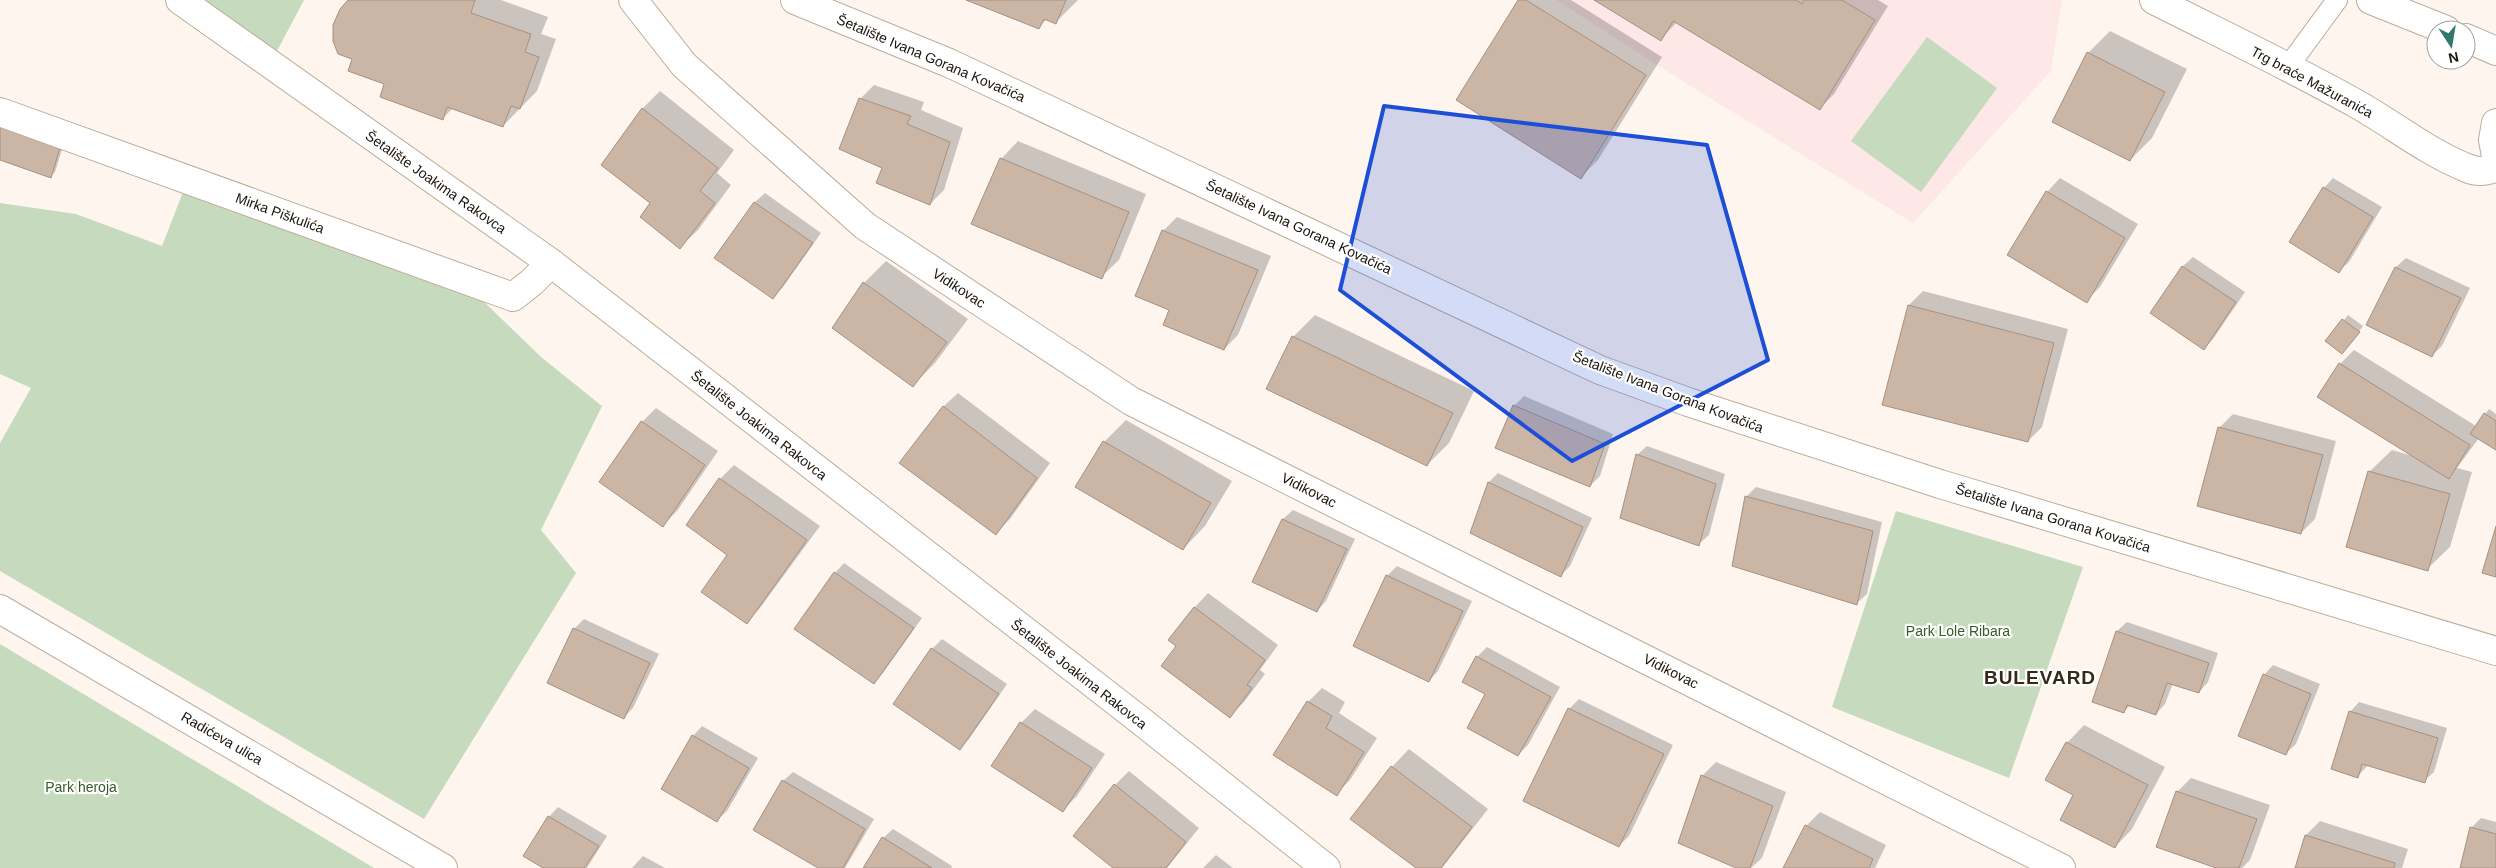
<svg xmlns="http://www.w3.org/2000/svg" width="2496" height="868" viewBox="0 0 2496 868" font-family="Arial,sans-serif">
<style>
.education{fill:#fde7e7}
.green{fill:#c6dabe}
.shadow{fill:#0003}
.building{fill:#cbb5a5;stroke:#a69181}
.lines{fill:none;stroke-linecap:round;stroke-linejoin:round}
.lane-casing{stroke:#bdab98;stroke-width:22}
.street-casing{stroke:#bdab98;stroke-width:30}
.secondary-casing{stroke:#bdab98;stroke-width:30}
.lane{stroke:#fff;stroke-width:20}
.street{stroke:#fff;stroke-width:28}
.secondary{stroke:#fff;stroke-width:28}
.marked{fill:#1d4ed8;fill-opacity:0.2;stroke:#1d4ed8;stroke-width:4;stroke-linejoin:round}
.labels{text-anchor:middle;dominant-baseline:central;stroke-width:4.5;stroke-linejoin:round;paint-order:stroke}
.street-label{font-size:14px;fill:#1a130c;stroke:#fff}
.park-label{font-size:14px;fill:#365b26;stroke:#fff}
.district-label{font-size:19px;font-weight:bold;letter-spacing:1px;fill:#372919;stroke:#fff}
</style>
<rect width="100%" height="100%" fill="#fef6ee"/>
<polygon class="education" points="1556,0 2062,0 2051,71 1913,223 1684,82"/>
<g class="green">
<polygon points="201,0 304,0 277,51"/>
<polygon points="1927,37 1997,88 1921,192 1851,141"/>
<polygon points="183,192 478,296 541,357 602,406 541,530 576,573 424,819 0,571 0,443 31,388 0,374 0,203 76,214 162,246"/>
<polygon points="1896,511 2083,567 2009,778 1832,707"/>
<polygon points="0,644 374,868 0,868"/>
</g>
<g class="shadow">
<polygon points="350,0 501,0 548,17 541,34 556,39 537,91 503,126 453,108 443,118 386,83 354,59"/>
<polygon points="969,0 1078,0 1056,22 1047,19 1039,27"/>
<polygon points="1520,0 1571,0 1662,57 1598,160 1581,177"/>
<polygon points="1596,0 1878,0 1888,6 1834,94 1820,108 1677,22 1661,39"/>
<polygon points="2110,31 2187,69 2152,138 2130,160 2088,53"/>
<polygon points="874,85 924,102 921,110 963,128 944,190 930,204 884,167 860,99"/>
<polygon points="660,91 734,150 717,173 731,185 698,230 680,247 652,203 603,165 643,108"/>
<polygon points="66,137 55,172 50,177 0,159"/>
<polygon points="1018,141 1146,194 1119,260 1101,277 1001,159"/>
<polygon points="2060,178 2138,224 2100,287 2086,301 2047,192"/>
<polygon points="2333,178 2382,207 2349,262 2339,271 2324,188"/>
<polygon points="765,193 821,233 783,287 773,297 716,258 755,202"/>
<polygon points="1177,217 1271,256 1238,335 1224,349 1171,309 1163,231"/>
<polygon points="2193,257 2245,292 2213,339 2204,348 2152,313 2183,266"/>
<polygon points="2406,258 2470,288 2442,346 2432,355 2368,325 2396,267"/>
<polygon points="886,261 968,319 935,363 913,385 833,327 864,283"/>
<polygon points="1923,291 2068,329 2042,427 2028,441 1909,305"/>
<polygon points="1315,315 1474,391 1449,443 1427,465 1293,337"/>
<polygon points="2348,315 2363,326 2347,348 2327,341"/>
<polygon points="2354,350 2476,426 2489,409 2496,414 2496,449 2479,438 2457,468 2472,472 2450,547 2427,569 2369,472 2392,450 2413,456 2340,364"/>
<polygon points="958,393 1050,463 1010,519 996,533 901,463 944,406"/>
<polygon points="1524,396 1613,434 1600,476 1590,486 1514,406"/>
<polygon points="656,408 718,451 677,511 663,525 642,422"/>
<polygon points="2233,414 2336,441 2315,519 2301,533 2219,428"/>
<polygon points="1126,420 1232,481 1205,526 1183,549 1104,442"/>
<polygon points="1647,446 1725,474 1709,535 1699,544 1637,455"/>
<polygon points="734,465 820,526 760,608 746,622 729,555 720,479"/>
<polygon points="1498,473 1592,518 1570,566 1560,576 1472,532 1489,482"/>
<polygon points="1756,487 1882,522 1867,594 1857,603 1746,497"/>
<polygon points="1293,510 1355,539 1326,601 1317,611 1254,581 1283,519"/>
<polygon points="844,563 922,618 883,673 874,683 835,573"/>
<polygon points="1397,566 1472,601 1438,671 1429,681 1354,646 1387,576"/>
<polygon points="1208,593 1278,645 1260,670 1265,674 1244,702 1230,716 1177,646 1170,640 1195,607"/>
<polygon points="584,619 659,654 633,708 623,718 574,629"/>
<polygon points="2127,622 2218,653 2208,682 2199,692 2173,683 2165,704 2156,714 2131,705 2124,711 2094,701 2117,631"/>
<polygon points="942,639 1007,684 969,739 960,748 895,704 932,649"/>
<polygon points="1487,647 1560,687 1528,745 1518,755 1477,657"/>
<polygon points="2273,665 2320,684 2296,744 2286,753 2264,675"/>
<polygon points="1322,688 1345,702 1339,713 1377,738 1350,780 1336,794 1274,755 1308,702"/>
<polygon points="1579,699 1673,745 1629,836 1619,846 1569,709"/>
<polygon points="2359,702 2447,728 2434,772 2424,781 2368,765 2358,776 2350,712"/>
<polygon points="1035,709 1105,754 1077,796 1063,810 1021,723"/>
<polygon points="2084,725 2165,767 2132,829 2115,847 2075,795 2067,743"/>
<polygon points="702,726 758,758 727,811 717,820 693,736"/>
<polygon points="1409,749 1488,809 1442,868 1418,868 1392,767"/>
<polygon points="1716,762 1786,792 1762,858 1751,868 1739,868 1702,776"/>
<polygon points="1129,771 1199,828 1167,868 1115,868 1115,785"/>
<polygon points="793,772 874,819 845,868 821,868 783,781"/>
<polygon points="2191,778 2270,805 2250,860 2242,868 2220,868 2177,792"/>
<polygon points="558,807 607,836 587,868 546,868 549,817"/>
<polygon points="1820,812 1886,845 1875,868 1785,868 1806,826"/>
<polygon points="2481,818 2496,822 2496,868 2461,868 2471,828"/>
<polygon points="2320,821 2408,849 2402,868 2296,868 2306,835"/>
<polygon points="893,829 952,866 951,868 865,868 883,838"/>
<polygon points="1216,855 1233,868 1203,868"/>
<polygon points="643,856 665,868 632,868"/>
</g>
<g class="building">
<polygon points="348,0 475,0 471,13 531,34 525,52 539,57 520,109 511,106 503,127 447,107 443,120 380,97 384,84 348,71 352,59 338,54 333,41 333,25 340,9"/>
<polygon points="966,0 1066,0 1056,24 1044,19 1039,29"/>
<polygon points="1518,0 1526,0 1646,75 1581,179 1456,100"/>
<polygon points="1594,0 1796,0 1802,4 1804,0 1842,0 1875,20 1820,110 1673,21 1661,41"/>
<polygon points="2087,52 2165,92 2130,161 2052,122"/>
<polygon points="859,98 911,116 907,124 950,142 930,205 876,183 882,168 839,149"/>
<polygon points="642,108 718,168 700,191 715,203 680,249 640,217 650,203 601,165"/>
<polygon points="0,118 62,141 51,178 0,160"/>
<polygon points="1000,158 1129,212 1102,279 971,224"/>
<polygon points="2323,187 2373,217 2339,273 2289,242"/>
<polygon points="2046,191 2125,238 2087,303 2007,255"/>
<polygon points="754,202 813,243 773,299 714,258"/>
<polygon points="1162,230 1258,270 1224,350 1163,325 1169,310 1135,296"/>
<polygon points="2182,266 2236,302 2204,350 2150,313"/>
<polygon points="2395,267 2461,298 2432,357 2366,325"/>
<polygon points="863,282 947,342 913,387 832,328"/>
<polygon points="1908,305 2054,343 2028,442 1882,405"/>
<polygon points="2342,319 2360,332 2342,354 2325,341"/>
<polygon points="1292,336 1453,413 1427,466 1266,389"/>
<polygon points="2339,363 2470,445 2449,479 2317,397"/>
<polygon points="1513,405 1605,444 1590,487 1495,448"/>
<polygon points="943,406 1037,478 996,535 899,463"/>
<polygon points="2484,413 2496,421 2496,450 2470,434"/>
<polygon points="641,421 705,465 663,527 599,482"/>
<polygon points="2218,427 2323,455 2301,534 2197,506"/>
<polygon points="1103,441 1211,503 1183,550 1075,487"/>
<polygon points="1636,454 1716,484 1699,546 1620,518"/>
<polygon points="2368,471 2450,494 2428,571 2346,547"/>
<polygon points="719,478 807,540 747,624 701,592 727,555 686,525"/>
<polygon points="1488,482 1583,527 1561,577 1470,533"/>
<polygon points="1745,496 1873,531 1857,605 1732,566"/>
<polygon points="1282,519 1347,549 1317,612 1252,582"/>
<polygon points="2496,526 2496,577 2482,573"/>
<polygon points="834,572 914,628 874,684 794,629"/>
<polygon points="1386,575 1463,611 1429,682 1353,646"/>
<polygon points="1194,607 1265,660 1247,685 1252,688 1230,718 1161,666 1176,646 1168,640"/>
<polygon points="573,628 650,663 624,719 547,683"/>
<polygon points="2116,631 2209,663 2199,693 2167,683 2156,715 2127,705 2124,713 2092,702"/>
<polygon points="931,648 999,694 960,750 893,704"/>
<polygon points="1476,656 1551,697 1518,756 1467,728 1485,694 1462,682"/>
<polygon points="2263,674 2311,694 2286,755 2238,736"/>
<polygon points="1307,701 1332,716 1326,728 1364,752 1337,796 1273,755"/>
<polygon points="1568,708 1664,754 1619,847 1523,801"/>
<polygon points="2349,711 2438,738 2425,783 2362,764 2358,778 2331,769"/>
<polygon points="1020,722 1092,768 1063,812 991,766"/>
<polygon points="692,735 749,768 717,822 661,789"/>
<polygon points="2066,742 2148,785 2115,848 2060,820 2073,795 2045,780"/>
<polygon points="1391,766 1472,827 1441,868 1416,868 1350,819"/>
<polygon points="1701,775 1773,806 1750,868 1736,868 1678,843"/>
<polygon points="782,780 865,829 843,868 818,868 753,830"/>
<polygon points="1114,784 1186,842 1166,868 1113,868 1073,836"/>
<polygon points="2176,791 2257,819 2239,868 2216,868 2156,847"/>
<polygon points="548,816 599,846 584,868 543,868 523,856"/>
<polygon points="1805,825 1873,859 1869,868 1783,868"/>
<polygon points="2470,827 2496,834 2496,868 2460,868"/>
<polygon points="2305,835 2395,863 2394,868 2295,868"/>
<polygon points="882,837 932,868 863,868"/>
</g>
<g class="lines">
<defs>
<polyline id="lane" points="2287,68 2337,0"/>
<g id="street">
<polyline points="633,0 684,65 865,226 1131,401 2061,868"/>
<path d="M2154 0C2221 34 2289 66 2355 103 2393 124 2425 151 2467 168 2478 173 2485 171 2496 168"/>
<polyline points="2371,0 2446,30"/>
<polyline points="2466,38 2496,51"/>
<polyline points="0,112 513,297 532,282 551,263"/>
<polyline points="0,609 443,868"/>
</g>
<g id="secondary">
<polyline points="180,0 551,263 1136,717 1326,868"/>
<polyline points="795,0 949,63 1600,370 1688,402 1940,484 2496,651"/>
<polyline points="2496,123 2493,140 2496,156"/>
</g>
</defs>
<use href="#lane" class="lane-casing"/>
<use href="#street" class="street-casing"/>
<use href="#secondary" class="secondary-casing"/>
<use href="#lane" class="lane"/>
<use href="#street" class="street"/>
<use href="#secondary" class="secondary"/>
</g>
<path class="marked" d="M1384 106 1707 145 1768 360 1572 461 1340 290Z"/>
<g class="labels">
<g class="street-label">
<text transform="translate(931 58) rotate(23)">Šetalište Ivana Gorana Kovačića</text>
<text transform="translate(2312 82) rotate(28)">Trg braće Mažuranića</text>
<text transform="translate(436 182) rotate(35)">Šetalište Joakima Rakovca</text>
<text transform="translate(280 213) rotate(20)">Mirka Piškulića</text>
<text transform="translate(1299 227) rotate(25)">Šetalište Ivana Gorana Kovačića</text>
<text transform="translate(959 288) rotate(33)">Vidikovac</text>
<text transform="translate(1668 392) rotate(21)">Šetalište Ivana Gorana Kovačića</text>
<text transform="translate(759 425) rotate(38)">Šetalište Joakima Rakovca</text>
<text transform="translate(1309 490) rotate(27)">Vidikovac</text>
<text transform="translate(2053 518) rotate(17)">Šetalište Ivana Gorana Kovačića</text>
<text transform="translate(1671 671) rotate(27)">Vidikovac</text>
<text transform="translate(1079 674) rotate(38)">Šetalište Joakima Rakovca</text>
<text transform="translate(222 738) rotate(30)">Radićeva ulica</text>
</g>
<g class="park-label">
<text x="1958" y="631">Park Lole Ribara</text>
<text x="81" y="787">Park heroja</text>
</g>
<g class="district-label">
<text x="2040" y="677">BULEVARD</text>
</g>
</g>
<g transform="translate(2451 45) rotate(168)"><circle r="24" fill="#ffffff" stroke="#a3a19e"/>
<path d="M0-4L9 19L0 12L-9 19Z" fill="#33786d"/>
<text y="-8" font-size="14" font-weight="bold" text-anchor="middle" fill="#1a130c">N</text>
</g>
</svg>
